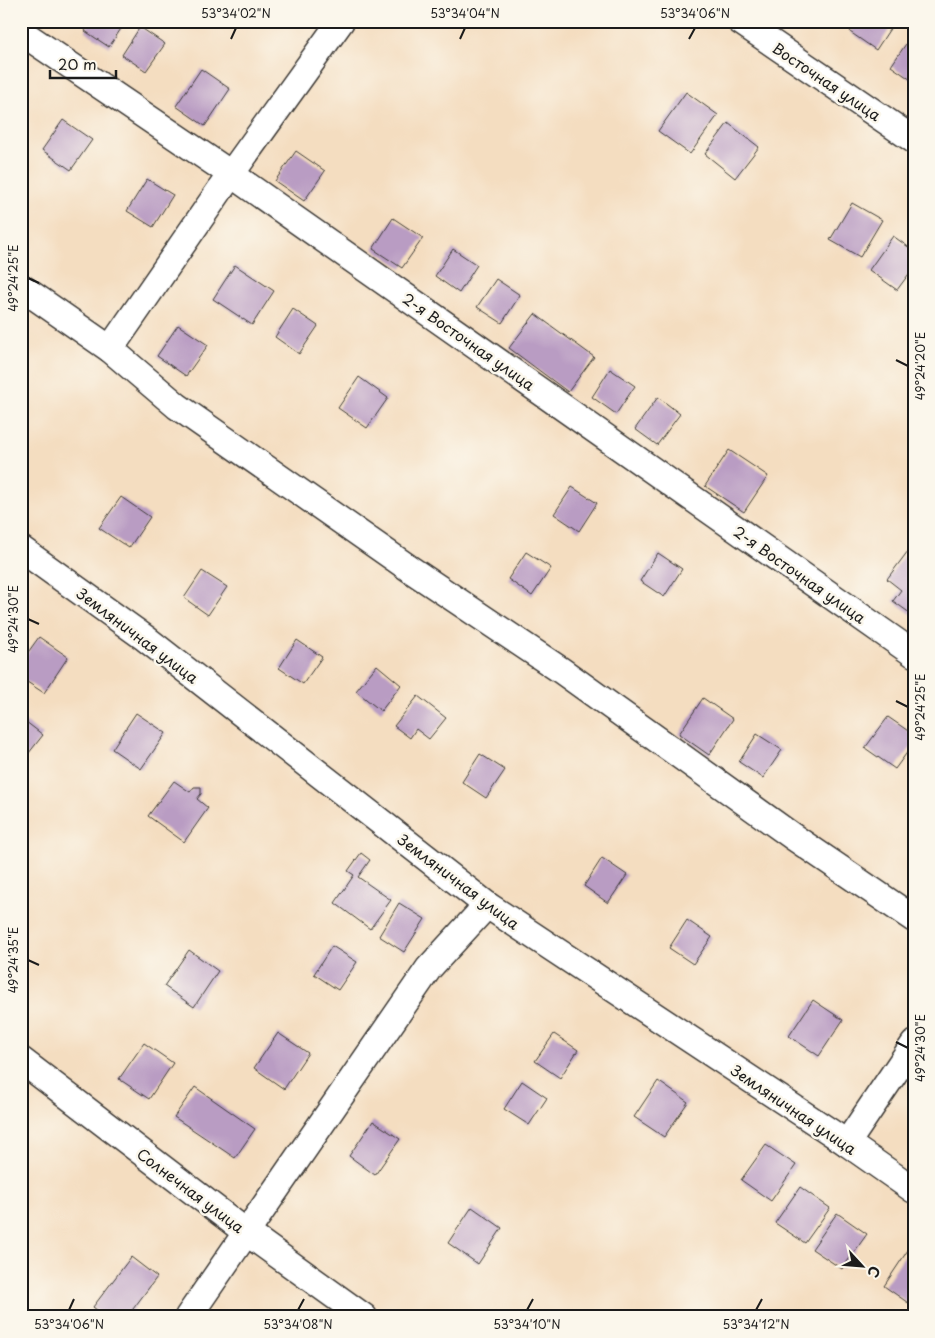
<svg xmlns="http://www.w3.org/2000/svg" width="935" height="1338" viewBox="0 0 935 1338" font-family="'Playpen Sans',sans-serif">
<rect width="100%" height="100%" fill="#fbf7ec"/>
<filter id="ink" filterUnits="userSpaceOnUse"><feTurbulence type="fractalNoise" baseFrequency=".02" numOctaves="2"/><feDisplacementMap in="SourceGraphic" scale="10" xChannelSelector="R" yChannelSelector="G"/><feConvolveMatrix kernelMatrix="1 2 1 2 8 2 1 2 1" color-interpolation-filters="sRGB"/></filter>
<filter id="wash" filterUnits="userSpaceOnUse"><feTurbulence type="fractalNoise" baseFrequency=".0096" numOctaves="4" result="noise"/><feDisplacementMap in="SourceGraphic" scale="20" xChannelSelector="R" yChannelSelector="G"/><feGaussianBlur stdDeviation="1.12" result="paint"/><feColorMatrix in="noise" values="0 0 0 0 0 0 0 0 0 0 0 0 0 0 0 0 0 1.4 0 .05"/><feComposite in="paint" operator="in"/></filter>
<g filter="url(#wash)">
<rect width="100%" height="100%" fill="#f4ddc0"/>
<g id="blocks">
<g fill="#b99cc3">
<polygon points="91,21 126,21 109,47 85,31"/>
<polygon points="858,21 895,21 876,50 850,32"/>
<polygon points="140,27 165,44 146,71 122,55"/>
<polygon points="912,35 914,36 914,82 891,66"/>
<polygon points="201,69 230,89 205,126 176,106"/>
<polygon points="686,92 718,115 690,154 658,131"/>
<polygon points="63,120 92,140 71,170 42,150"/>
<polygon points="728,123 759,147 735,178 705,154"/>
<polygon points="296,151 325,171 304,201 275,181"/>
<polygon points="147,179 173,195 153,227 127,211"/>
<polygon points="852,203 882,220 860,257 830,240"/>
<polygon points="393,218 423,238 402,268 373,249"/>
<polygon points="893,236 914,251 914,267 897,290 869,270"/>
<polygon points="453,249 477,265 459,293 435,276"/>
<polygon points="235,265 274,291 252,325 213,299"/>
<polygon points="496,279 520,295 502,323 477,307"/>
<polygon points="293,309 318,326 299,354 275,337"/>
<polygon points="535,314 594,357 568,392 509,348"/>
<polygon points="178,325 208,345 186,376 157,356"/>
<polygon points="610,369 635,386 616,414 592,397"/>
<polygon points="359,377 388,398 367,428 338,408"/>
<polygon points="658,397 680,414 657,445 635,429"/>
<polygon points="729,450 768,476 744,512 705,486"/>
<polygon points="572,487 597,503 579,531 554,514"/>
<polygon points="121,497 150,517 129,548 99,528"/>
<polygon points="914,543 914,616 893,601 901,590 887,579"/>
<polygon points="526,552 551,568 532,596 508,579"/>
<polygon points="658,553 682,569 664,597 640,581"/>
<polygon points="202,571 227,587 208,615 184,598"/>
<polygon points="39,637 68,657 44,693 21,678 21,662"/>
<polygon points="297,640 322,657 303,684 279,668"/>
<polygon points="377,665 401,685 381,711 356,691"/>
<polygon points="418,696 446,718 429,739 416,729 410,738 394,726"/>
<polygon points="703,698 733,719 709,755 679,734"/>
<polygon points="136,713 166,733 141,769 112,749"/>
<polygon points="888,717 914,735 914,743 895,769 865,748"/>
<polygon points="21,718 43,735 21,763"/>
<polygon points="757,734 782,750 763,778 739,762"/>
<polygon points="480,754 505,770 486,798 462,782"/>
<polygon points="174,781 190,792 194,787 201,787 201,794 197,799 208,808 184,842 148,816"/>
<polygon points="361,853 370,860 358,877 391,900 370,929 335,903 354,875 348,871"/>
<polygon points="602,858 627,875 608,903 584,886"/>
<polygon points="399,903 425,919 404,952 379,936"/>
<polygon points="687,920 712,937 693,964 669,948"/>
<polygon points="332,946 357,962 338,990 314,974"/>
<polygon points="189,950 218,971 194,1007 164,986"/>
<polygon points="813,1000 843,1020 819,1056 789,1036"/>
<polygon points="278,1033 308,1053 284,1089 254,1068"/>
<polygon points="554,1034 578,1050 560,1078 535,1061"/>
<polygon points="144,1043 173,1063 149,1099 119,1079"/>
<polygon points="522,1081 547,1098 529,1125 504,1109"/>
<polygon points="658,1081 688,1102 664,1137 634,1117"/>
<polygon points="195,1087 255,1129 235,1158 174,1117"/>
<polygon points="373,1121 400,1139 375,1175 349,1156"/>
<polygon points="766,1145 796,1165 771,1201 741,1180"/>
<polygon points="800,1187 830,1208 805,1243 775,1223"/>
<polygon points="472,1207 502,1228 478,1264 448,1243"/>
<polygon points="837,1213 867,1234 842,1269 812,1249"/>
<polygon points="908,1250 914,1254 914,1307 884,1286"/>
<polygon points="131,1257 157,1277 127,1317 106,1317 93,1307"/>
</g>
</g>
</g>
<g filter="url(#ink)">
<use href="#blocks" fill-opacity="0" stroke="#3c3935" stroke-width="1"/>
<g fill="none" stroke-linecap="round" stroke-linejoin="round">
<g stroke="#3c3935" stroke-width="29">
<g id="minor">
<polyline points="740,21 914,140"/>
<polyline points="21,32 231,174 914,654"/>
<polyline points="21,287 110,349 177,406 410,569 562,671 792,836 914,919"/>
<polyline points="110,349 231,174 341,21"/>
<polyline points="21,549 145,638 487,905 847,1143 914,1190"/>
<polyline points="21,1060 246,1232 364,1317"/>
<polyline points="847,1143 914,1044"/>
<polyline points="188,1317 429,968 487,905"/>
</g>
</g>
<use href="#minor" stroke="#fff" stroke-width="26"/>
</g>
</g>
<path fill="none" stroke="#1c1c1c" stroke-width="2" d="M231 39 236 28M460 39 465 28M689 39 695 28M28 278 39 283M896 360 908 366M28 619 39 624M896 701 908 707M28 960 39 965M896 1042 908 1048M69 1310 74 1299M298 1310 304 1299M527 1310 533 1299M756 1310 762 1299"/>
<g text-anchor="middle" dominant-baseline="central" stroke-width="5" stroke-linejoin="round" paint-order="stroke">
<g font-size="15" fill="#1c1c1c" stroke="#fbf7ec">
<text transform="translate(827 81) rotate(34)">Восточная улица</text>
<text transform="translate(469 341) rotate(35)">2-я Восточная улица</text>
<text transform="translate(800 574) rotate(35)">2-я Восточная улица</text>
<text transform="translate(138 635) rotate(37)">Земляничная улица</text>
<text transform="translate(459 881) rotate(37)">Земляничная улица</text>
<text transform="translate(794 1109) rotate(34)">Земляничная улица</text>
<text transform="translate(191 1190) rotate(37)">Солнечная улица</text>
</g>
</g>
<rect width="935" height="1338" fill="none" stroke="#fbf7ec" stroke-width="55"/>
<g transform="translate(862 1266) rotate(116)" stroke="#fbf7ec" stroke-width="4" paint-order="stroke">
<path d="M0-4L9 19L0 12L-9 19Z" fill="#1c1c1c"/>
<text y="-8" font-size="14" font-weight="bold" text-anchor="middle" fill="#1c1c1c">С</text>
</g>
<path d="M50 70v8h66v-8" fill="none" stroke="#1c1c1c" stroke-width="2.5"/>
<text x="58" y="70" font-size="15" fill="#1c1c1c" stroke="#fbf7ec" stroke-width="4" paint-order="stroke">20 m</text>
<rect x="28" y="28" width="880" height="1282" fill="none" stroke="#1c1c1c" stroke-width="2"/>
<g font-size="12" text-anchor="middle" fill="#1c1c1c">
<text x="236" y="18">53°34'02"N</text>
<text x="465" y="18">53°34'04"N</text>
<text x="695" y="18">53°34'06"N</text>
<text transform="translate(14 278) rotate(-90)" y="4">49°24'25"E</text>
<text transform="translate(921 366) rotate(-90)" y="4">49°24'20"E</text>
<text transform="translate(14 619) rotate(-90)" y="4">49°24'30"E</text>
<text transform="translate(921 707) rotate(-90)" y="4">49°24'25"E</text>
<text transform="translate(14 960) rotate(-90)" y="4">49°24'35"E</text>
<text transform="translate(921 1048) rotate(-90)" y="4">49°24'30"E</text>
<text x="69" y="1329">53°34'06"N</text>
<text x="298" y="1329">53°34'08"N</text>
<text x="527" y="1329">53°34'10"N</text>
<text x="756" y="1329">53°34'12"N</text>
</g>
</svg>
